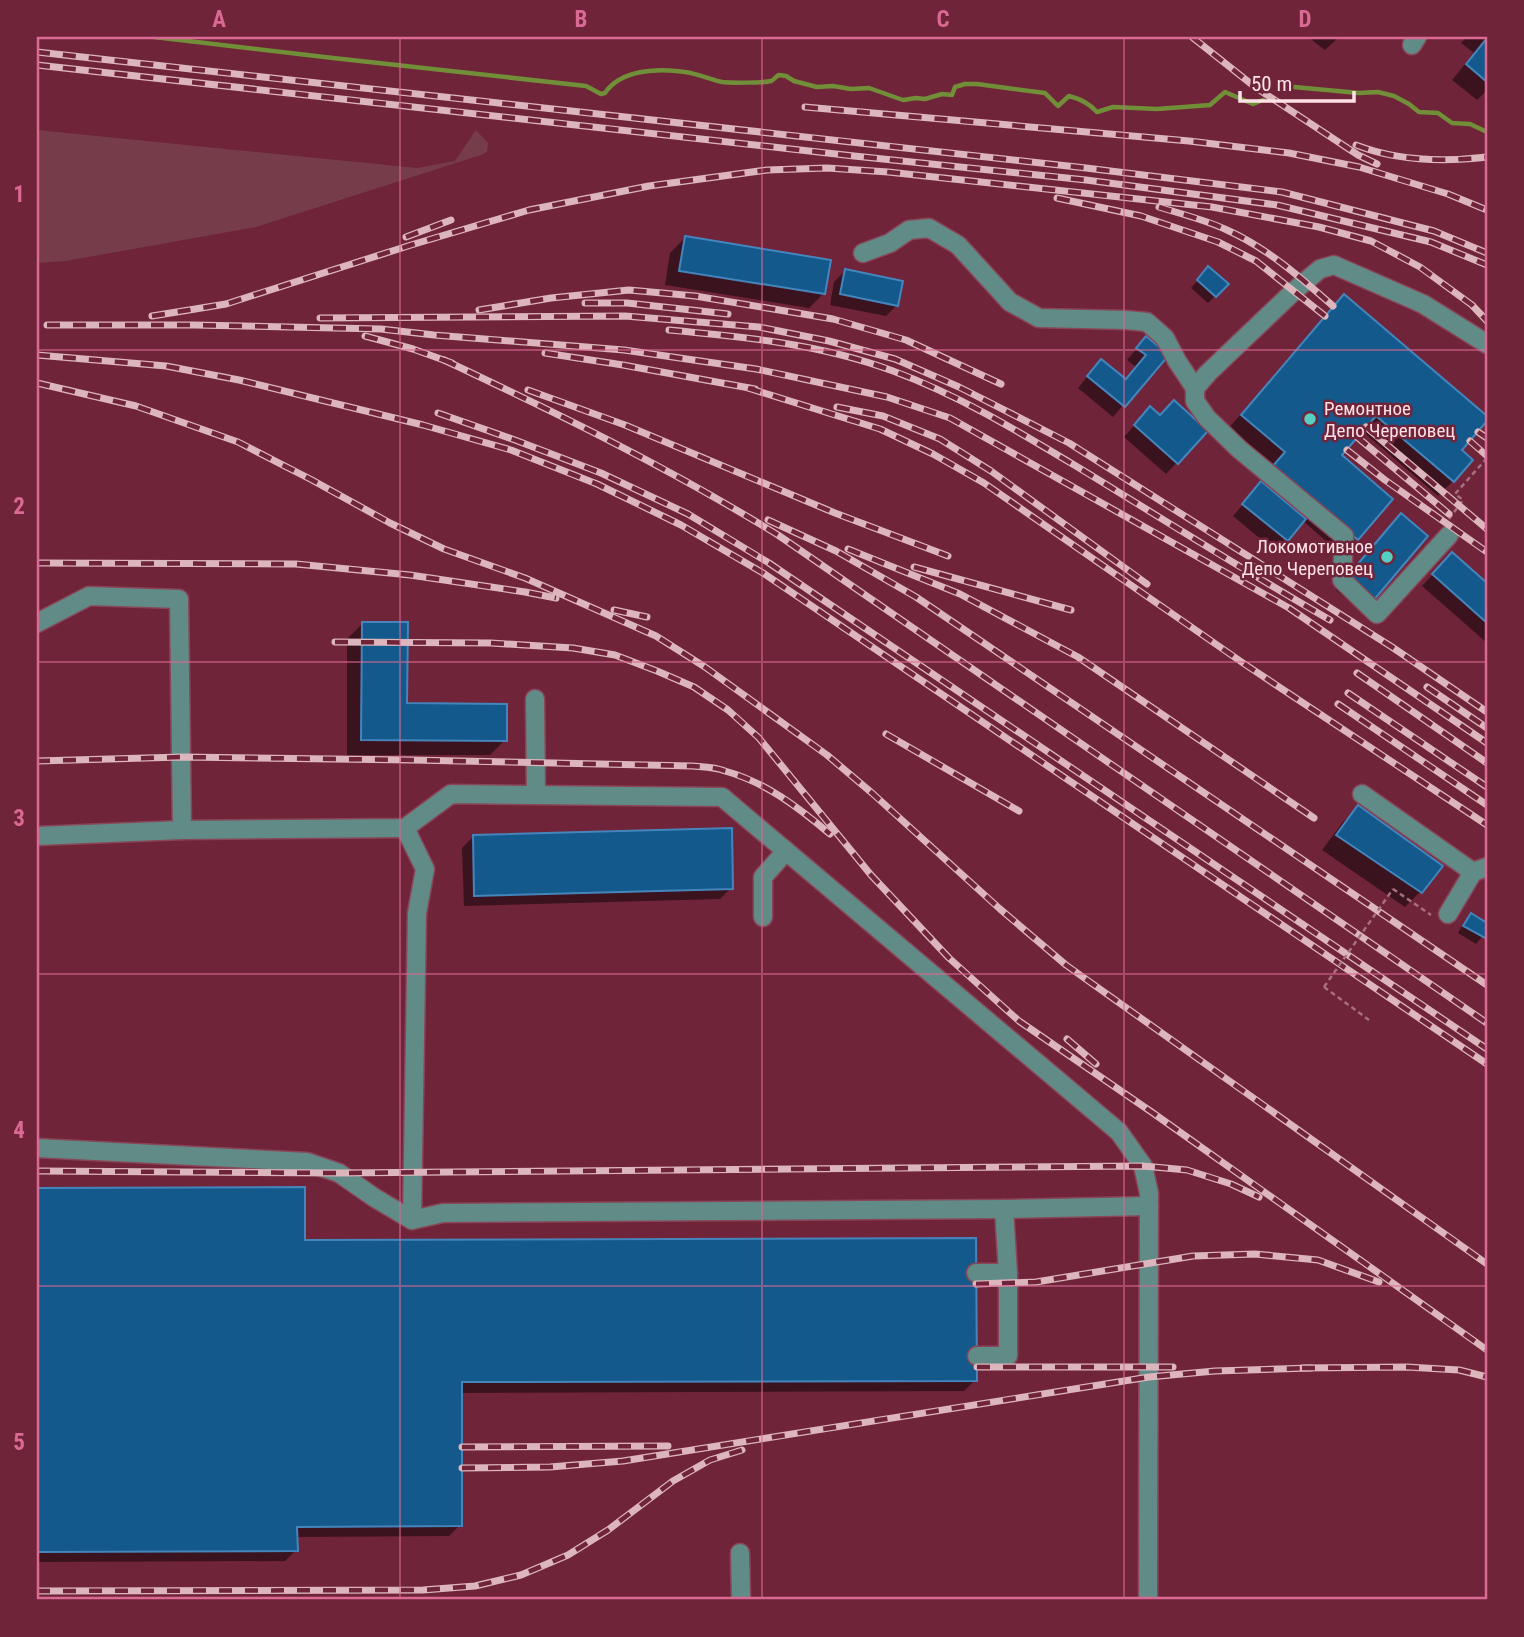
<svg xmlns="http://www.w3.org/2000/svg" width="1524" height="1637" viewBox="0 0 1524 1637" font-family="'Roboto Condensed',sans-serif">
<rect width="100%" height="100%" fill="#6f2439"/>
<polygon fill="#763c4a" points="37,130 417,168 455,161 476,130 488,143 487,152 481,155 256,227 66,261 37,263"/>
<g fill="#0007">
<polygon points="1308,37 1339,37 1325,50"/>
<polygon points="1467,37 1487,37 1487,90 1477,100 1452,80 1474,53 1461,43"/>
<polygon points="685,238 824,293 809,308 665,285 670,253"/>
<polygon points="1208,269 1227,284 1208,303 1191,288"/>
<polygon points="845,271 897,305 886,316 830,305 834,282"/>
<polygon points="1344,297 1487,419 1460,451 1453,481 1438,496 1361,430 1340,455 1390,499 1341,554 1303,521 1275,551 1233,516 1260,485 1259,483 1272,468 1227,430 1329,312"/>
<polygon points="1146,338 1166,355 1113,417 1078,388 1091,372 1125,381 1136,367 1127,360"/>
<polygon points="1160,417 1206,431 1166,474 1124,437 1139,420"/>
<polygon points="1390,526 1372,600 1361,611 1336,590"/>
<polygon points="1452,554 1487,585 1487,643 1422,586"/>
<polygon points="362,624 406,705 505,740 490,755 347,755 347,639"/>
<polygon points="1358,807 1441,866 1420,892 1405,907 1322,850 1343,822"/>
<polygon points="473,837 731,888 720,899 464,906 462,848"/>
<polygon points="1471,915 1487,925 1487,931 1476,944 1458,933 1464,922"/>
<polygon points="37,1189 303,1189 303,1242 975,1380 964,1391 460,1393 460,1525 449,1536 296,1537 296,1550 285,1561 37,1562"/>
</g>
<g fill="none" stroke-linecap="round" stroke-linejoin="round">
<g stroke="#708f38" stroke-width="4.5">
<path d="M154 37 333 58 586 86 601 94 605 93C621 69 659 68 685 72 698 74 710 79 722 82 729 83 764 83 771 81 774 80 776 76 779 75L786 76 794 81 817 87 833 86 851 89 869 88 903 100 916 98 925 99 942 94 952 95 955 87 965 84H977L1045 93 1058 106 1069 96C1081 99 1089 103 1097 112L1113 107 1157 109 1210 105 1225 92 1253 104 1263 100"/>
<polyline points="1294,87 1359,93 1378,92 1394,96 1409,104 1419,112 1438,113 1452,123 1470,124 1487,132"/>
</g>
</g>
<g fill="#13598c" stroke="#4585bc" stroke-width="2">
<polygon points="1487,38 1487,82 1466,64"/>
<polygon points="685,236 831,260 825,294 679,271"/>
<polygon points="1208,266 1229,284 1216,297 1197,280"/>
<polygon points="845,269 903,281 898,306 840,294"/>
<polygon points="1344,294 1487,416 1487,421 1462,450 1473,460 1454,482 1376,416 1342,455 1393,499 1358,540 1272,467 1285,452 1241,415"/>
<polygon points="1146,336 1169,355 1125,407 1087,376 1101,359 1126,379 1146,355 1136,348"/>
<polygon points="1174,400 1208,431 1178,464 1134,425 1150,406 1160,415"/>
<polygon points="1261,481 1306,519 1288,541 1242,504"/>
<polygon points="1401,513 1428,536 1373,601 1346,578"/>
<polygon points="1452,552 1487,583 1487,623 1432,574"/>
<polygon points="362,622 408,622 407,703 507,704 507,741 361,740"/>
<polygon points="1358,805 1443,866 1422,893 1336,835"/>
<polygon points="732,828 733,889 474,896 473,835"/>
<polygon points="1471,913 1487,923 1487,934 1485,938 1463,926"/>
<polygon points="305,1187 305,1240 976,1238 977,1381 462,1382 462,1526 297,1527 298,1551 37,1552 37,1188"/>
</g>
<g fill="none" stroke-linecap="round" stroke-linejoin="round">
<g stroke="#894658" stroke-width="21">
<g id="minor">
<polyline points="1412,45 1417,37"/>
<polyline points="863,253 890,243 909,230 929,228 958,245 1010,302 1039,318 1126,320 1147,322 1165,338 1177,361 1195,388"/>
<polyline points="1449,535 1377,614 1342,580 1344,536 1239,449 1207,418 1195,401 1195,388 1208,373 1294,291 1320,269 1334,265 1423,304 1487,344"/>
<polyline points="37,623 89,596 179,599 182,830"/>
<polyline points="535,699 536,795"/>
<polyline points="1362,794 1473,872 1487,867"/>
<polyline points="405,828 425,869 417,913 412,1220"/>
<polyline points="37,836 182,830 405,828 451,794 722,797 1119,1132 1143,1166 1149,1193 1148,1600"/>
<polyline points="1448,914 1473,872"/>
<polyline points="763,917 763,877 786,851"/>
<polyline points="37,1148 307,1162 339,1173 375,1198 412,1220 443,1213 1004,1209 1149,1206"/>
<polyline points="976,1273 1008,1273 1004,1209"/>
<polyline points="977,1356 1008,1356 1008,1273"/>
<polyline points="740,1553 741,1600"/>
</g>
</g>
<g stroke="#a86f7e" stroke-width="2.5" stroke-dasharray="5 3.5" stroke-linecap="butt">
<polyline points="1449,519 1463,500 1455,494 1487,458"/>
<polyline points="1393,889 1431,915"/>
<polyline points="1324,987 1369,1020"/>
</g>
<use href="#minor" stroke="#608b86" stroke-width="18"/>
<g stroke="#ddb5bd" stroke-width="7">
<g id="rail">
<polyline points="1192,37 1255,87 1358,155 1377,164"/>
<polyline points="37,52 1086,168 1282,192 1434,231 1487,253"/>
<polyline points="37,65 854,156 1086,180 1277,205 1431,242 1487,265"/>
<polyline points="805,107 1189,141 1289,153 1359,167 1448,194 1487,210"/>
<path d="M1356 145C1397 161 1444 162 1487 157"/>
<polyline points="1057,198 1141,216 1218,242 1256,261 1325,316"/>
<path d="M1159 207C1181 214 1206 220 1227 230 1267 248 1300 277 1333 306"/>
<polyline points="406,237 451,220"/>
<polyline points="585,303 627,303 728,314"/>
<polyline points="479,310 551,298 629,290 695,296 833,319 906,340 1001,384"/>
<polyline points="152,316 226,304 411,245 529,210 649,186 767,170 827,168 888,172 1212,207 1319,227 1371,241 1420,267 1472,305 1487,321"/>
<polyline points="320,318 625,316 759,327 829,341 895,359 959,387 1069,443 1392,647 1487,712"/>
<polyline points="47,325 194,325 381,329 434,335 624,350 756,369 887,397 950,418 1289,608 1487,743"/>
<path d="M669 330C745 337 821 344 893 371 964 397 1029 438 1094 477 1172 525 1250 574 1330 620"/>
<polyline points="365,336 413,349 452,363"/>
<polyline points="545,353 623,365 755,389"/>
<polyline points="37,355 166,366 239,380 423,425 511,450 597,484 681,525 763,573 1487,1064"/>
<path d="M444 360C557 413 671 469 778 535L1487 1023"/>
<polyline points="37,383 136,406 238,442 312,480 390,523 444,549 525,578 656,636 705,667 827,755 872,793 1000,909 1066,965 1487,1264"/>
<polyline points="748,388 880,429 933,454 984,483 1243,663 1487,825"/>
<polyline points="528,390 625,425 835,513 948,556"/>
<polyline points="837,407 883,416 940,439 991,471 1147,584"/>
<polyline points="438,413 515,440 601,473 688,514 769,563 813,593 1487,1049"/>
<polyline points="1366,427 1487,529"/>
<polyline points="1478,432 1487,438"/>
<polyline points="1357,437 1449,514"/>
<polyline points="1470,441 1487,456"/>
<polyline points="1347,450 1385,480 1487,552"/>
<polyline points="768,520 836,551 916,597 1487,985"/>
<polyline points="848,549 960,594 1078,657 1314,818"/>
<polyline points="37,563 296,564 410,575 525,592 556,598"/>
<polyline points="914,567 1071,610"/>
<polyline points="614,610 647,617"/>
<polyline points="335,642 491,643 573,648 615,655 657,671 694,687 728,710 759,738 871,875 949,958 1019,1021 1153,1113 1487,1350"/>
<polyline points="1357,673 1487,763"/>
<polyline points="1427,687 1487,728"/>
<polyline points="1348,693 1487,787"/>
<polyline points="1338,704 1487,805"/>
<polyline points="886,734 1019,811"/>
<path d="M37 761 182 757 411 760 692 766C703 767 715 767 725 771 765 782 798 807 830 834"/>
<polyline points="1067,1039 1096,1064"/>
<polyline points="37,1171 339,1173 1143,1166 1187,1170 1231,1184 1259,1197"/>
<polyline points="976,1284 1036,1282 1193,1256 1255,1254 1318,1260 1379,1282"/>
<polyline points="977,1367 1173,1367"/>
<polyline points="1302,1368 1407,1367 1459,1370 1487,1377"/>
<polyline points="462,1447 668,1446"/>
<polyline points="462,1468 550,1467 623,1461 1149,1377 1215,1371 1311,1368"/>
<polyline points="37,1591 423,1590 475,1586 521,1575 568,1555 608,1530 673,1481 710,1460 742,1450"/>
</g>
</g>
<use href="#rail" stroke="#6f2439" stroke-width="4.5" stroke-dasharray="13" stroke-linecap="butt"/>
<polyline stroke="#a86f7e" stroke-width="2.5" stroke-dasharray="5 3.5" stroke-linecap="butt" points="1324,987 1393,889"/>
</g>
<path fill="none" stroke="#da6993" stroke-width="2" stroke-opacity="0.55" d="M400 37V1600M762 37V1600M1124 37V1600M37 350H1487M37 662H1487M37 974H1487M37 1286H1487"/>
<g fill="#57cec2" stroke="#6f2439" stroke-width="2.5">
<circle cx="1310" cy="419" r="7"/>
<circle cx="1387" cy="557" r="7"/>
</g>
<g text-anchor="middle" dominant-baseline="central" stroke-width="5" stroke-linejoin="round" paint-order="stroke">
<g font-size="19" fill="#ffe2e7" stroke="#6f2439" text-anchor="start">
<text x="1324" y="408">Ремонтное<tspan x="1324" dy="22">Депо Череповец</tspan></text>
<text x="1373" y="546" text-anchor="end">Локомотивное<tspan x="1373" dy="22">Депо Череповец</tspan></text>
</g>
</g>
<rect width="1524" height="1637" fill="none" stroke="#6f2439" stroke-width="77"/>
<path d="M1240 91v10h114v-10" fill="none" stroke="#ffe2e7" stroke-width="3.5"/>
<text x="1251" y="91" font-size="21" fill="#ffe2e7" stroke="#6f2439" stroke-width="5" paint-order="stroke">50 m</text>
<rect x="38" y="38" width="1448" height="1560" fill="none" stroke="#da6993" stroke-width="2.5"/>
<g font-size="23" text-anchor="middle" font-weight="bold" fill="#da6993">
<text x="219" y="27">A</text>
<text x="581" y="27">B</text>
<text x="943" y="27">C</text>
<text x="1305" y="27">D</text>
<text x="19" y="202">1</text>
<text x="19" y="514">2</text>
<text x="19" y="826">3</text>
<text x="19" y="1138">4</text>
<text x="19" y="1450">5</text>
</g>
</svg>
